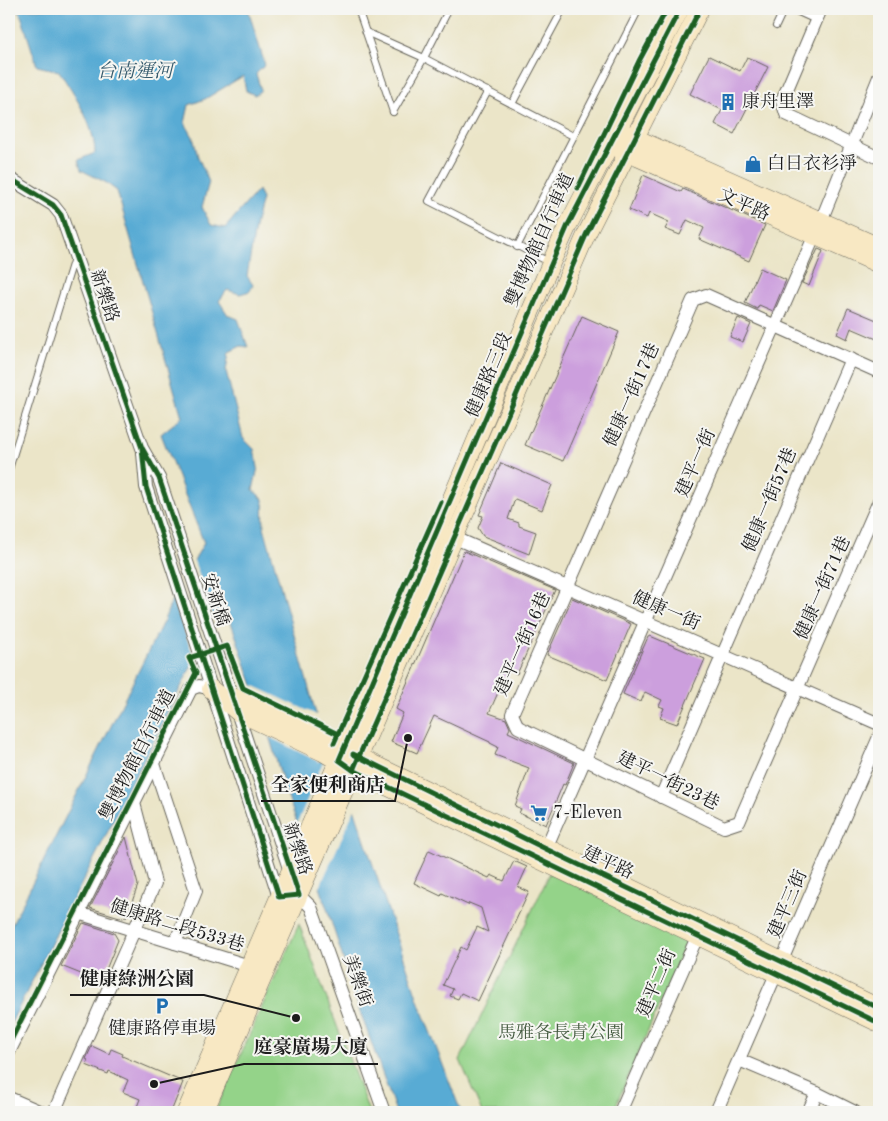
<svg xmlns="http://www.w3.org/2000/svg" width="888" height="1121" viewBox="0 0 888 1121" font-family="'Old Standard TT','Noto Serif TC',serif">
<rect width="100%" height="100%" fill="#f6f6f2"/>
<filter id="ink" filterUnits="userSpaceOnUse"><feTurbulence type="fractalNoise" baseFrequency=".02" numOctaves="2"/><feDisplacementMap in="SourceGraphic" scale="10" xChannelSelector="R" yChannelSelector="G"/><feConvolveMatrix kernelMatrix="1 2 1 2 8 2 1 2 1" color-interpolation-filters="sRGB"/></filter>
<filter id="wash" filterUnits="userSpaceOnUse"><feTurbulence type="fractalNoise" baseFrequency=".0096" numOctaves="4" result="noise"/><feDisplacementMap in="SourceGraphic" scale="20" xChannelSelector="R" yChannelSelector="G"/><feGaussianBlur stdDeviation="1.12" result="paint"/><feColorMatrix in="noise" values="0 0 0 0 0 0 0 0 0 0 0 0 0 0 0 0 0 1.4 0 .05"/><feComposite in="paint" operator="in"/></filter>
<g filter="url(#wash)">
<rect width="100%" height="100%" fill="#ebe5c8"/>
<g fill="#94d389" stroke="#587852">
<polygon points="550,873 683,936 686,943 613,1112 482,1112 460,1060"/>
<polygon points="299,924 369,1112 215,1112"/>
</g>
<path fill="#59abd4" stroke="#3a6478" d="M19 9H248L265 65 256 74 261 90 255 95 246 91 243 76 205 99 189 105 185 123 193 137 198 157 209 182 202 207 211 225 225 228 258 190 262 199 256 222 247 276 253 285 250 291 240 294 227 290 219 301 228 315 238 319 248 347 241 346 229 352 226 371 243 438 254 449 258 467 253 490 263 499 264 527 328 757 352 802 419 1003 461 1112H396L360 1011 320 887 286 792 260 706 224 602 9 1027V930L164 620 174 595 204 543 161 434 182 417 117 191 105 182 81 170 78 160 95 153C94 123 75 96 59 71L37 66Z"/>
<g fill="#ebe5c8">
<polygon points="193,558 216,623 196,663 171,594"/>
<polygon points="250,684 319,716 327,745 319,762 267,736"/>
<polygon points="328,750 356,806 318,891 296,826"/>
</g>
<g id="blocks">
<g fill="#cc9fdd">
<polygon points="709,56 740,71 747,57 768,67 734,134 715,124 722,110 690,94"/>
<polygon points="643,175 681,192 683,189 765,225 749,261 699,239 704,228 687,220 680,235 665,229 669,222 649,213 647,218 629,210"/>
<polygon points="818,249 823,251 809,286 802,283"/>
<polygon points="760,268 786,280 773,311 759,305 757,309 745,303"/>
<polygon points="848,308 879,321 879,340 851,328 847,339 837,334"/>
<polygon points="582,316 619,332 563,461 525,445"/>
<polygon points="738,318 751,324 743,342 730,337"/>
<polygon points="501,463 552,485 542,510 515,499 508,519 519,523 519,526 536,532 529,554 483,536 478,528 483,516 479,515"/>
<polygon points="464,551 555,590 517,674 508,670 489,713 506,719 510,728 508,732 574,763 565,785 563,784 546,825 519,813 521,809 515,806 529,768 495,755 498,747 490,743 490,742 434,716 417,753 391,742 403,713 396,709"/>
<polygon points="572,598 631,624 607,680 547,655"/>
<polygon points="650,636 705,659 677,724 660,718 664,708 659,706 662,700 645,692 641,702 623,694 648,637"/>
<polygon points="126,837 138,885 127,916 123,918 90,908"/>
<polygon points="429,850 489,878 491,875 504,881 514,861 527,867 518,887 529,892 478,1001 461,993 458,999 450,996 453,989 443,985 461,947 466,950 477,927 488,932 481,908 469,903 468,905 442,893 441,896 414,883"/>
<polygon points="83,923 114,933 118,940 101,982 61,966"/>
<polygon points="92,1046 109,1054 111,1049 123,1054 122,1056 183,1082 171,1112 135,1112 140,1099 123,1092 128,1080 109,1071 108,1074 86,1065 88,1060 86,1059"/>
</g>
</g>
</g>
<g filter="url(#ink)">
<use href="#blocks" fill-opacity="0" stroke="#646258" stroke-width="1"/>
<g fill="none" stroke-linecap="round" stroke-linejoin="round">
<g stroke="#646258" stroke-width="8">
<g id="lane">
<polyline points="358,9 393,112"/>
<polyline points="792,9 816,20"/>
<polyline points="776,26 784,9"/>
<polyline points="366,32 424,58 573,136"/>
<polyline points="488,91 429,201 549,262"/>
<polyline points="512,104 563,9"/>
<polyline points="393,112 424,58 449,9"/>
<polyline points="517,247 639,9"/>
<polyline points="9,469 74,258"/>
</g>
</g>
<g stroke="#646258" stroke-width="14">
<g id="street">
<polyline points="821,9 782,101 786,114 879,158"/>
<polyline points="9,178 53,205 61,215 142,448 159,478 290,871 299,895 311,907 384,1112"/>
<polyline points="879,372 706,295 693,300 512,714 518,727 724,827 739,822 879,501"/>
<polyline points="143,453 146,487 279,897 282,897"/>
<polyline points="446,534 879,724"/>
<polyline points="154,764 196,891 175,943"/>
<polyline points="661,797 851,359"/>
<polyline points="543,855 821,221 879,77"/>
<polyline points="78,913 256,968"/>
<polyline points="9,1052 191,689 199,686 211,689"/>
<polyline points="739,1060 817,1093 855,1112"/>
<polyline points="9,1098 41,1112"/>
<polyline points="54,1112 155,883 134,803"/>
<polyline points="620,1112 701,928"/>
<polyline points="716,1112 879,737"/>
<polyline points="808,1112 817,1093"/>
</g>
</g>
<g stroke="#646258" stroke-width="19">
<g id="secondary">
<polyline points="626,134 879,247"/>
<polyline points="617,148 879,264"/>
<polyline points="211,689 238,712 323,752 353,770 879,1023"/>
<polyline points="233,697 334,743 373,764 879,1008"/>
<polyline points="186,1112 438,531 551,263 568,225 680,9"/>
<polyline points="204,1112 586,235 700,9"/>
</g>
</g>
<use href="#lane" stroke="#fff" stroke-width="6"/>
<use href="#street" stroke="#fff" stroke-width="12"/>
<use href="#secondary" stroke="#f8e8c3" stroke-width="18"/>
<g stroke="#f6f6f2" stroke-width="8">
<g id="cycleway">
<polyline points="680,9 568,225 339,760 353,770 879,1023"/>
<polyline points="9,178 53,205 61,215 142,448 159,478 299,895 279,897 146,487 142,448"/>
<polyline points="578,188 639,61 667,9"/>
<polyline points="334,743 441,502"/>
<polyline points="353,754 546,849 879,1008"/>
<polyline points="353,770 586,235 700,9"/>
<polyline points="9,1044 196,673 189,658 227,646 243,688 338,734"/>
</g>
</g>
<use href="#cycleway" stroke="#1b5e20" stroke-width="5"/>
</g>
</g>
<defs>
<g id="building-bare" transform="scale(1.35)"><path d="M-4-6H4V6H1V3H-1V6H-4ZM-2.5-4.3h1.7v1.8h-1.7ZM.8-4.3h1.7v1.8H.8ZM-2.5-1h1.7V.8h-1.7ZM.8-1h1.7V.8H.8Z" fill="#1f6fb2" stroke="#f6f6f2" stroke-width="2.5" paint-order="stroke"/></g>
<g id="shop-bare" transform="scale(1.35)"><path d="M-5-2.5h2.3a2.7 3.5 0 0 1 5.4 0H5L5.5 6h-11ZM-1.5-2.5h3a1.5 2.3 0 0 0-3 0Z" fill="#1f6fb2" stroke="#f6f6f2" stroke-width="2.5" paint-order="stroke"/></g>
<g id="supermarket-bare" transform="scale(1.35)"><path d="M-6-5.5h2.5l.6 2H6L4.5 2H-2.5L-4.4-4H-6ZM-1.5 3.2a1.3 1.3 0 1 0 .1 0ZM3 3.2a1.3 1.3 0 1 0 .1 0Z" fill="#1f6fb2" stroke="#f6f6f2" stroke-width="2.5" paint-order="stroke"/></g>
<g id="parking-bare" transform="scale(1.35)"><path d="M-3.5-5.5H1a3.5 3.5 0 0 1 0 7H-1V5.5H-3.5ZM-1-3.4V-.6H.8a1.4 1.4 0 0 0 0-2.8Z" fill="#1f6fb2" stroke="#f6f6f2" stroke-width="2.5" paint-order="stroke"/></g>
</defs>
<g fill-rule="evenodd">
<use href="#building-bare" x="728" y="102"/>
<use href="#shop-bare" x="753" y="164"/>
<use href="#supermarket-bare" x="539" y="813"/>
<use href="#parking-bare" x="162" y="1006"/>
</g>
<g text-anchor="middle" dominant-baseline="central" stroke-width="4" stroke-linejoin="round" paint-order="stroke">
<g font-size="18" fill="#1c1c1c" stroke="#f6f6f2" text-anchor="start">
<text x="742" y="102">康舟里澤</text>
<text x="767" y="164">白日衣衫淨</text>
<text x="553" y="813">7-Eleven</text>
<text x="162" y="1029" text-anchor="middle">健康路停車場</text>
</g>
<g font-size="18" fill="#1c1c1c" stroke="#f6f6f2">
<text transform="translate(744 205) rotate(24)">文平路</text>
<text transform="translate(540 240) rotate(-66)">雙博物館自行車道</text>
<text transform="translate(104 296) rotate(71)">新樂路</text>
<text transform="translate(489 375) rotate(-67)">健康路三段</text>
<text transform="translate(632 395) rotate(-66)">健康一街17巷</text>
<text transform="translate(696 463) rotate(-66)">建平一街</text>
<text transform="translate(770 500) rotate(-67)">健康一街57巷</text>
<text transform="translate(823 588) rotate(-66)">健康一街71巷</text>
<text transform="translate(215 600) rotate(72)">安新橋</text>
<text transform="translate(666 611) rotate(23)">健康一街</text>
<text transform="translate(523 644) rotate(-66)">建平一街16巷</text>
<text transform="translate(138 755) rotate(-63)">雙博物館自行車道</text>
<text transform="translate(668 781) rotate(26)">建平一街23巷</text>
<text transform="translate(297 849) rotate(71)">新樂路</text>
<text transform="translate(608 863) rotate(25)">建平路</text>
<text transform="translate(788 904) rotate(-67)">建平三街</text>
<text transform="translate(177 926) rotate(17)">健康路二段533巷</text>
<text transform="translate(357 981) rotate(70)">美樂街</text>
<text transform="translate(657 983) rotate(-67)">建平二街</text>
</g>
<g font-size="18" fill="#465c42" stroke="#f6f6f2">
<text x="561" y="1033">馬雅各長青公園</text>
</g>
<g font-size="19" font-style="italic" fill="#375c6f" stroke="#f6f6f2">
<text x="135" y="72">台南運河</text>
</g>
</g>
<path fill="none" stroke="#1c1c1c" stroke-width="2" d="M408 738L395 801H261M296 1018L204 995H70M154 1084L244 1064H378"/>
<g fill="#1c1c1c" stroke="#f6f6f2" stroke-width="2">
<circle cx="408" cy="738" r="5"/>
<circle cx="296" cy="1018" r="5"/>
<circle cx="154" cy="1084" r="5"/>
</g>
<g font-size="19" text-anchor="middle" font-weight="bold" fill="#1c1c1c" stroke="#f6f6f2" stroke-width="4" stroke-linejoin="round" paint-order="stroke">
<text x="328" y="791">全家便利商店</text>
<text x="137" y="985">健康綠洲公園</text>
<text x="311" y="1053">庭豪廣場大廈</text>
</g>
<rect width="888" height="1121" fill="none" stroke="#f6f6f2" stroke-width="30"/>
</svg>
